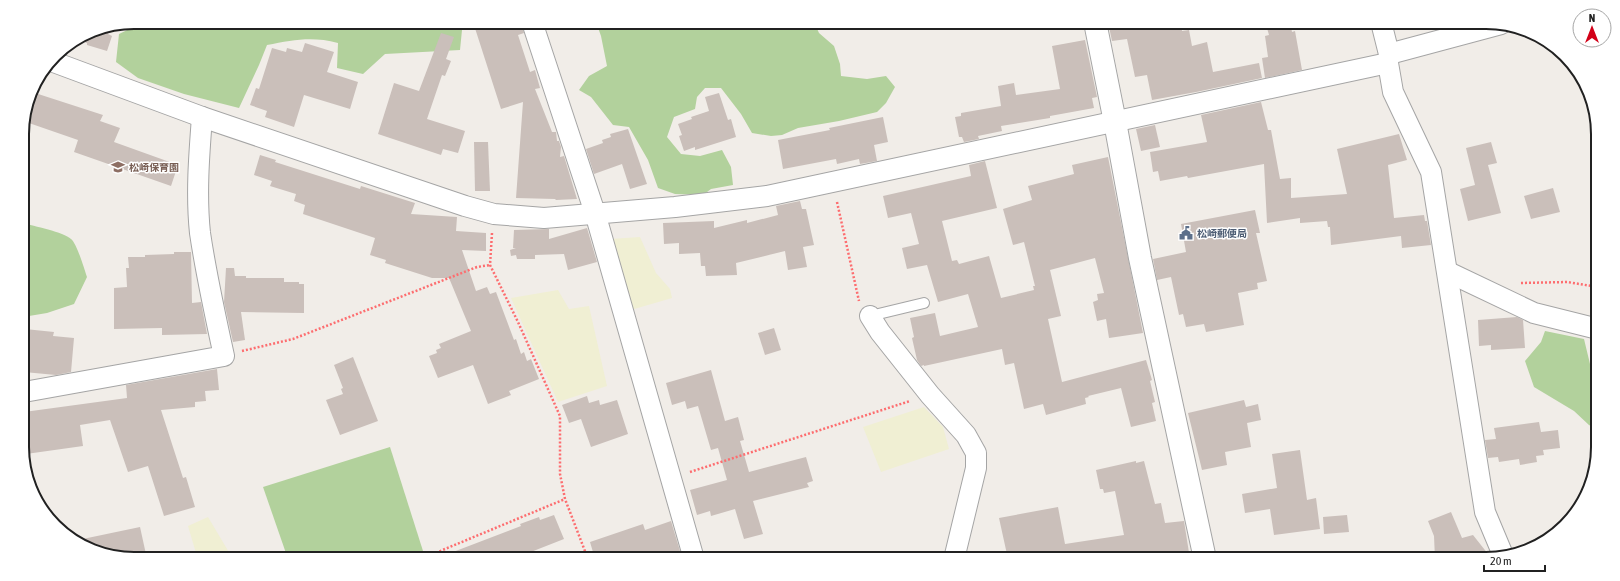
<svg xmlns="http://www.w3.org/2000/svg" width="1620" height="581" viewBox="0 0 1620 581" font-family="'Asap Condensed','Noto Sans JP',sans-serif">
<rect width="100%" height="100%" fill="#f1ede8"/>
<g fill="#f0efd3">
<polygon points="640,237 656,273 670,289 672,298 631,310 610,239"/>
<polygon points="558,290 569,309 589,306 607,386 558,402 511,298"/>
<polygon points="924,407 943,427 949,449 881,472 863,427"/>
<polygon points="208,517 233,559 184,559 196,553 188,526"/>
</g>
<g fill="#b2d19c">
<path d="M144 22H466L462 30 460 50 385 54 363 74 337 68 338 43C312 36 293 40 267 45L259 65 239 108 184 94 138 78 116 62 119 34Z"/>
<polygon points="596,22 814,22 819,33 834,46 840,64 841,76 867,79 886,76 895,87 886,103 877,112 839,121 798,128 782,135 771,136 752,133 741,114 721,88 705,88 697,97 695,109 674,117 667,137 681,154 700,156 722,150 731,167 733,185 711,189 703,195 675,194 658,188 648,160 629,127 613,125 591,97 579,90 589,76 607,66 601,36"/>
<polygon points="857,22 891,22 882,27 862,30"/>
<path d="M23 223C33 226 64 232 71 239 77 244 84 268 87 277L74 304 47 313 23 317Z"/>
<polygon points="1545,331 1584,339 1590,364 1598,368 1598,430 1589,425 1574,411 1534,387 1525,361 1541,342"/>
<polygon points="390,447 423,551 401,559 288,559 263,487"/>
</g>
<path fill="#a7d9e0" d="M140 22H216C193 32 164 30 140 22Z"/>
<g fill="#cabfba">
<polygon points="473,22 521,22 524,33 518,35 530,72 535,70 540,88 535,89 552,132 556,132 557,141 559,141 561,147 560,157 564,156 577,199 556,200 555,199 516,198 523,102 501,109"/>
<polygon points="1108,22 1181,22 1182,31 1189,30 1192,46 1207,42 1213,72 1259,63 1262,78 1196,92 1152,100 1147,75 1135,77 1127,39 1112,41"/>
<polygon points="1288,24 1289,28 1291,27 1292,32 1295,31 1302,70 1265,78 1262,58 1268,57 1265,36 1269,35 1267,28"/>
<polygon points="111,27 108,34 112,36 107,51 87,45 87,43 77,39 91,30"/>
<polygon points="441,33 454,37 446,59 451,61 445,76 442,75 427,119 465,131 458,153 443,149 441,155 378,134 394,83 419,91"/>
<polygon points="1085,40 1097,97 1092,98 1094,108 1050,116 1050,118 1001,126 1002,131 978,136 979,139 964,142 962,137 959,137 955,117 961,116 961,113 1001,106 998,86 1014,83 1016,95 1060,89 1052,46"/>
<polygon points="305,43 334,52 327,72 358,82 350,109 304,95 294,127 265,117 267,111 250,105 256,88 259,89 272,48 286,52 287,48 302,52"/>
<polygon points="32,92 103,115 100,121 120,128 114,142 178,165 171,186 74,152 78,140 26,122 28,115 25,115"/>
<polygon points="719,93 728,120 731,119 736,137 695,150 695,147 684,151 679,136 682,135 678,124 692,119 691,117 709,111 705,97"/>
<polygon points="1261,102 1268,130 1271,130 1280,179 1291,178 1291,198 1347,194 1337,149 1399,134 1407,160 1388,165 1394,218 1424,215 1425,221 1427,221 1431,245 1402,248 1401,236 1331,245 1330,227 1328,227 1327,221 1300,223 1300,218 1267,223 1264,164 1188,178 1187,176 1160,181 1158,171 1153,172 1150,152 1207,142 1201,115"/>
<polygon points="883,117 888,142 874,145 877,161 860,164 859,159 837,164 836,159 783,169 778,140 830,130 829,128"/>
<polygon points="1155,125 1160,147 1141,151 1136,129"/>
<polygon points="628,129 647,184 630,189 622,164 594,174 586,149 603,143 602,140 611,137 610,134"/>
<polygon points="474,142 488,142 490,191 475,191"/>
<polygon points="1491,142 1497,163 1488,165 1501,213 1468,221 1460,189 1475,185 1466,148"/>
<polygon points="260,155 276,160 275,162 360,189 361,186 415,203 411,214 457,217 456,231 486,233 486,251 462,250 476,291 487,287 490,294 496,292 514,340 516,339 521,354 524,352 527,361 531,359 539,379 509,391 511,395 488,404 473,365 438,378 429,356 437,353 436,350 441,348 439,344 471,331 449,278 432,278 385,263 386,260 370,255 375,238 303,214 305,205 294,201 296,194 270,186 272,181 254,175"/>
<polygon points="1108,157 1143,333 1109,338 1106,319 1097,321 1093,302 1098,300 1097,294 1104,293 1095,258 1050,270 1061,316 1048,319 1062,382 1146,360 1152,380 1150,381 1155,402 1152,403 1156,421 1131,427 1121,388 1088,396 1089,397 1085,398 1086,404 1046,415 1043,404 1024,409 1014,363 1005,365 1002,349 924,366 924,365 921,366 917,360 912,338 914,337 910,318 935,313 940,336 978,327 968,294 938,302 927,265 907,269 902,248 919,244 911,213 888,218 883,196 971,176 969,165 985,161 997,208 942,221 952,261 957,260 959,264 989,256 1001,298 1034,290 1033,286 1035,286 1024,242 1013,245 1003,209 1032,200 1028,186 1074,174 1072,165"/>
<polygon points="1553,188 1560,212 1531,219 1524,196"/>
<polygon points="800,201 802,209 806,209 814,245 803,247 807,267 788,270 785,251 736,263 737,275 706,276 705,266 701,266 700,253 679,254 679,243 664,244 663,223 714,221 714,228 747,220 747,223 778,215 776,206"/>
<polygon points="1255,210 1260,233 1256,233 1267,281 1257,283 1258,289 1238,293 1244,325 1206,332 1204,324 1186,327 1183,314 1179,315 1171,277 1157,280 1153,259 1186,252 1181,224"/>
<polygon points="587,228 597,262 568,270 564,254 535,255 535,259 517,259 516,255 511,256 510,250 516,248 513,248 514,230 549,229 549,239"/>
<polygon points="174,252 191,252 192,303 201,302 207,334 162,335 162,328 114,329 114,288 127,287 126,268 129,268 128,257 145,257 145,255 174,254"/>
<polygon points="226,268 234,268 235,276 246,276 246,278 284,278 284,282 299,282 299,284 304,284 304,313 241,312 245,340 233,342 224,302"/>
<polygon points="1517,317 1523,320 1525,348 1491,350 1491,345 1479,346 1478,320"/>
<polygon points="774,328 781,350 765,355 758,333"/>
<polygon points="25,329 54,332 53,336 74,338 71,372 56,375 24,372"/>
<polygon points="353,357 378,421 340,435 326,400 343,394 341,389 343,388 334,365"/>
<polygon points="217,369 219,390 205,391 206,401 195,402 195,407 161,410 183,478 186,477 195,507 164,516 148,466 128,472 110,420 80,425 83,446 26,454 24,437 24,412 127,398 126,385"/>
<polygon points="711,370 725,421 738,417 744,440 740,441 749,472 806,457 813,481 807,483 809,487 753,501 763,534 744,539 735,509 711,516 710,511 697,515 690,490 727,480 718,448 711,450 698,406 687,409 685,401 672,405 666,383"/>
<polygon points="587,396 589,403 599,400 600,405 617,400 628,434 591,447 581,419 569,423 562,405"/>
<polygon points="1244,400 1246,407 1258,404 1261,420 1247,423 1251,447 1225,452 1227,465 1202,470 1188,413"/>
<polygon points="1539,422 1541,432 1558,430 1560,448 1543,450 1544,455 1536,456 1537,462 1520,465 1519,459 1499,462 1498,457 1488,458 1485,440 1496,439 1494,428"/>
<polygon points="1300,450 1307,500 1316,498 1320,529 1274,535 1270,509 1245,513 1242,494 1277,488 1272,454"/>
<polygon points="1136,461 1136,463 1144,461 1155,504 1161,503 1165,523 1184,521 1190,559 1008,559 999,518 1058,507 1065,544 1124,535 1115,491 1104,493 1103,489 1100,489 1096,470"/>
<polygon points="1451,512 1462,538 1473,535 1492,559 1435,559 1434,536 1428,521"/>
<polygon points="554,515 564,539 513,559 441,559 440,557 521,526 520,524 539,517 540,520"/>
<polygon points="1347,515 1349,532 1324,534 1323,517"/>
<polygon points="671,521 680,551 658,559 595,559 590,542 643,524 645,530"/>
<polygon points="140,527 147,559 134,559 98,553 78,540"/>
</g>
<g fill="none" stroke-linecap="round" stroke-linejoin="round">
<g stroke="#a5a5a5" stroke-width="12">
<polyline id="service" points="870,316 924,303"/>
</g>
<g stroke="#a5a5a5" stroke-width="22">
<g id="minor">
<polyline points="532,22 595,213 694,559"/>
<polyline points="1381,22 1389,54 1388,63 1393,92 1431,172 1485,512 1503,555"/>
<polyline points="1389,54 1501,24"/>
<polyline points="51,61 202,117 465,206 494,214 544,218 675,207 767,196 1388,63"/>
<polyline points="1448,272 1534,313 1598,329"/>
<polyline points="870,316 880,332 930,395 966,435 976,453 976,468 954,559"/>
<path d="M24 392 224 356C215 315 206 274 200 233 196 195 199 156 202 117"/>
</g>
</g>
<g stroke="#a5a5a5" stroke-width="24">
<polyline id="tertiary" points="1095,22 1115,122 1140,258 1205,559"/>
</g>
<g stroke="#fd6d6f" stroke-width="2.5" stroke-dasharray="2 2" stroke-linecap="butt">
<polyline points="837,202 859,301"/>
<polyline points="492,233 490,265 518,322 560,416 560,474 565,499 588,559"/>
<polyline points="1521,283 1567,282 1598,287"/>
<polyline points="242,351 293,339 477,267 490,265"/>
<polyline points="690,472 910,401"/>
<polyline points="421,559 565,499"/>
</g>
<use href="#service" stroke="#fff" stroke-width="10"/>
<use href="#minor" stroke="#fff" stroke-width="20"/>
<use href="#tertiary" stroke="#fff" stroke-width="22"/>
</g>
<defs>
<g id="school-bare" transform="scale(1.08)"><path d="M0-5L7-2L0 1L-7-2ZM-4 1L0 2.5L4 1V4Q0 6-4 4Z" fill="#8d6e63" stroke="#fff" stroke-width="2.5" paint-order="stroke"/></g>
<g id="civic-bare" transform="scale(1.08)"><path d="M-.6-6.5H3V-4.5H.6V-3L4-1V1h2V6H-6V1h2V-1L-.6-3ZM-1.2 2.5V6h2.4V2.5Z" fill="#5c6f8a" stroke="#fff" stroke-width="2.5" paint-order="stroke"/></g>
</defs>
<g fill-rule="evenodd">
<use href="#school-bare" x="118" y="167"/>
<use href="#civic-bare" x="1186" y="233"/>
</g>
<g text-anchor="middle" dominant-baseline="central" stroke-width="3" stroke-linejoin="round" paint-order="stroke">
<g font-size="10" font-weight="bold" fill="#785e54" stroke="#fff" text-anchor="start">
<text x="129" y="167">松崎保育園</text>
</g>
<g font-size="10" font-weight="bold" fill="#4e5e75" stroke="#fff" text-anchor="start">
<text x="1197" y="233">松崎郵便局</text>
</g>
</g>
<path d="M0 0H1620V581H0ZM134 29H1486A105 105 0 0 1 1591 134V447A105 105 0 0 1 1486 552H134A105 105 0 0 1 29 447V134A105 105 0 0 1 134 29Z" fill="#fff" fill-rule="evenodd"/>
<path fill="none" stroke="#212121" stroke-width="2" d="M134 29H1486A105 105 0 0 1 1591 134V447A105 105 0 0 1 1486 552H134A105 105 0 0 1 29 447V134A105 105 0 0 1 134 29Z"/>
<g transform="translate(1592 28)"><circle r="19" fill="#ffffff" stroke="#a6a6a6"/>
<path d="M0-3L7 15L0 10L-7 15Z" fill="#d20018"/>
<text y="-6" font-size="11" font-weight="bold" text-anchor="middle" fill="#212121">N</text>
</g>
<path d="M1484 565v6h61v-6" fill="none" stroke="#212121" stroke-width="2"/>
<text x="1490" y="565" font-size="12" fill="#212121" stroke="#ffffff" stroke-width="3" paint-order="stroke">20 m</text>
</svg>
